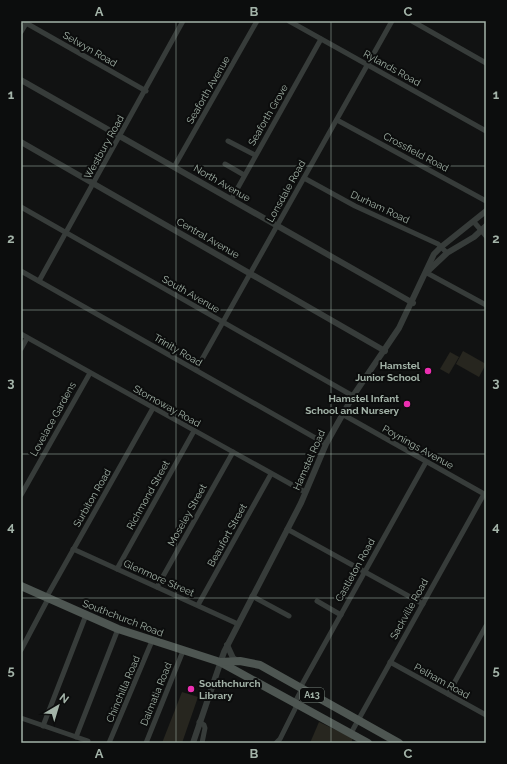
<svg xmlns="http://www.w3.org/2000/svg" width="507" height="764" viewBox="0 0 507 764" font-family="Raleway,sans-serif">
<rect width="100%" height="100%" fill="#111212"/>
<g fill="#27261f">
<polygon points="463,351 486,364 479,377 456,364"/>
<polygon points="450,352 459,357 449,374 440,369"/>
<polygon points="182,692 198,697 182,743 162,743"/>
<polygon points="319,722 353,738 351,743 310,743"/>
</g>
<g fill="none" stroke-linecap="round" stroke-linejoin="round">
<g stroke="#373c3a" stroke-width="5">
<polyline points="289,21 486,131"/>
<polyline points="412,21 486,63"/>
<polyline points="26,23 146,91"/>
<polyline points="21,32 27,22"/>
<polyline points="337,120 486,201"/>
<polyline points="228,141 255,155"/>
<polyline points="225,164 244,175"/>
<polyline points="174,167 257,21"/>
<polyline points="304,178 355,206 438,244 447,253"/>
<polyline points="231,200 321,39"/>
<polyline points="21,207 353,396"/>
<polyline points="474,222 486,236"/>
<polyline points="21,271 326,444"/>
<polyline points="427,273 486,305"/>
<polyline points="39,281 183,21"/>
<polyline points="21,334 305,492"/>
<polyline points="21,349 27,338"/>
<polyline points="196,370 392,21"/>
<polyline points="342,414 486,495"/>
<polyline points="21,495 90,373"/>
<polyline points="287,529 423,604"/>
<polyline points="73,549 238,624"/>
<polyline points="117,569 194,431"/>
<polyline points="157,587 233,452"/>
<polyline points="252,596 289,616"/>
<polyline points="46,598 153,408"/>
<polyline points="317,601 341,615"/>
<polyline points="198,605 271,474"/>
<polyline points="21,650 48,599"/>
<polyline points="390,662 486,715"/>
<polyline points="300,688 426,462"/>
<polyline points="448,694 486,626"/>
<polyline points="294,704 302,689"/>
<polyline points="21,718 88,741"/>
<polyline points="199,722 204,725 205,728 202,743"/>
<polyline points="43,726 86,615"/>
<polyline points="351,733 484,494"/>
<polyline points="76,737 118,629"/>
<polyline points="109,743 152,641"/>
<polyline points="146,743 183,651"/>
<polyline points="276,743 280,739 297,705"/>
</g>
<g stroke="#373c3a" stroke-width="6">
<polyline points="21,80 413,303"/>
<polyline points="21,142 385,351"/>
<polyline points="429,270 447,253 474,237 486,226"/>
<polyline points="227,645 233,658 237,661"/>
<polyline points="193,743 224,652 301,503 326,444 353,396 399,328 434,254 441,247 486,211"/>
</g>
<g stroke="#4e5652" stroke-width="8">
<polyline points="21,586 118,629 220,662 368,743"/>
<polyline points="220,662 240,661 260,665 399,743"/>
</g>
</g>
<path fill="none" stroke="#a3b3a8" stroke-width="1" stroke-opacity="0.55" d="M176 21V743M331 21V743M21 166H486M21 310H486M21 454H486M21 598H486"/>
<g fill="#ec2fb1" stroke="#0c0d0d" stroke-width="1.5">
<circle cx="428" cy="371" r="4"/>
<circle cx="407" cy="404" r="4"/>
<circle cx="191" cy="689" r="4"/>
</g>
<g text-anchor="middle" dominant-baseline="central" stroke-width="4" stroke-linejoin="round" paint-order="stroke">
<rect fill="#0c0d0d" stroke="#76817a" stroke-width="1" x="300" y="688" width="24" height="14" rx="3"/>
<g font-size="9" font-weight="bold" fill="#a3b3a8">
<text x="312" y="695">A13</text>
</g>
<g font-size="10" fill="#a3b3a8" stroke="#0c0d0d">
<text transform="translate(90 49) rotate(30)">Selwyn Road</text>
<text transform="translate(392 68) rotate(29)">Rylands Road</text>
<text transform="translate(208 90) rotate(-60)">Seaforth Avenue</text>
<text transform="translate(268 115) rotate(-60)">Seaforth Grove</text>
<text transform="translate(104 147) rotate(-61)">Westbury Road</text>
<text transform="translate(416 152) rotate(28)">Crossfield Road</text>
<text transform="translate(222 183) rotate(30)">North Avenue</text>
<text transform="translate(286 191) rotate(-61)">Lonsdale Road</text>
<text transform="translate(380 207) rotate(25)">Durham Road</text>
<text transform="translate(208 238) rotate(30)">Central Avenue</text>
<text transform="translate(191 294) rotate(30)">South Avenue</text>
<text transform="translate(178 350) rotate(30)">Trinity Road</text>
<text transform="translate(167 406) rotate(29)">Stornoway Road</text>
<text transform="translate(53 419) rotate(-61)">Lovelace Gardens</text>
<text transform="translate(418 447) rotate(29)">Poynings Avenue</text>
<text transform="translate(309 460) rotate(-66)">Hamstel Road</text>
<text transform="translate(148 495) rotate(-61)">Richmond Street</text>
<text transform="translate(92 498) rotate(-60)">Surbiton Road</text>
<text transform="translate(187 515) rotate(-61)">Moseley Street</text>
<text transform="translate(227 535) rotate(-61)">Beaufort Street</text>
<text transform="translate(355 570) rotate(-61)">Castleton Road</text>
<text transform="translate(159 578) rotate(24)">Glenmore Street</text>
<text transform="translate(409 609) rotate(-61)">Sackville Road</text>
<text transform="translate(123 618) rotate(21)">Southchurch Road</text>
<text transform="translate(442 681) rotate(29)">Pelham Road</text>
<text transform="translate(123 689) rotate(-67)">Chinchilla Road</text>
<text transform="translate(156 694) rotate(-68)">Dalmatia Road</text>
</g>
<g font-size="10" font-weight="bold" fill="#a3b3a8" stroke="#0c0d0d" text-anchor="end">
<text x="420" y="365">Hamstel<tspan x="420" dy="12">Junior School</tspan></text>
<text x="399" y="398">Hamstel Infant<tspan x="399" dy="12">School and Nursery</tspan></text>
<text x="199" y="683" text-anchor="start">Southchurch<tspan x="199" dy="12">Library</tspan></text>
</g>
</g>
<rect width="507" height="764" fill="none" stroke="#0c0d0d" stroke-width="44"/>
<g transform="translate(58 706) rotate(38)" stroke="#0c0d0d" stroke-width="3" paint-order="stroke">
<path d="M0-3L7 15L0 10L-7 15Z" fill="#a3b3a8"/>
<text y="-6" font-size="11" font-weight="bold" text-anchor="middle" fill="#a3b3a8">N</text>
</g>
<rect x="22" y="22" width="463" height="720" fill="none" stroke="#a3b3a8" stroke-width="1.5"/>
<g font-size="13" text-anchor="middle" font-weight="bold" fill="#a3b3a8">
<text x="99" y="16">A</text>
<text x="254" y="16">B</text>
<text x="408" y="16">C</text>
<text x="11" y="99">1</text>
<text x="496" y="99">1</text>
<text x="11" y="243">2</text>
<text x="496" y="243">2</text>
<text x="11" y="387">3</text>
<text x="496" y="387">3</text>
<text x="11" y="531">4</text>
<text x="496" y="531">4</text>
<text x="11" y="675">5</text>
<text x="496" y="675">5</text>
<text x="99" y="758">A</text>
<text x="254" y="758">B</text>
<text x="408" y="758">C</text>
</g>
</svg>
